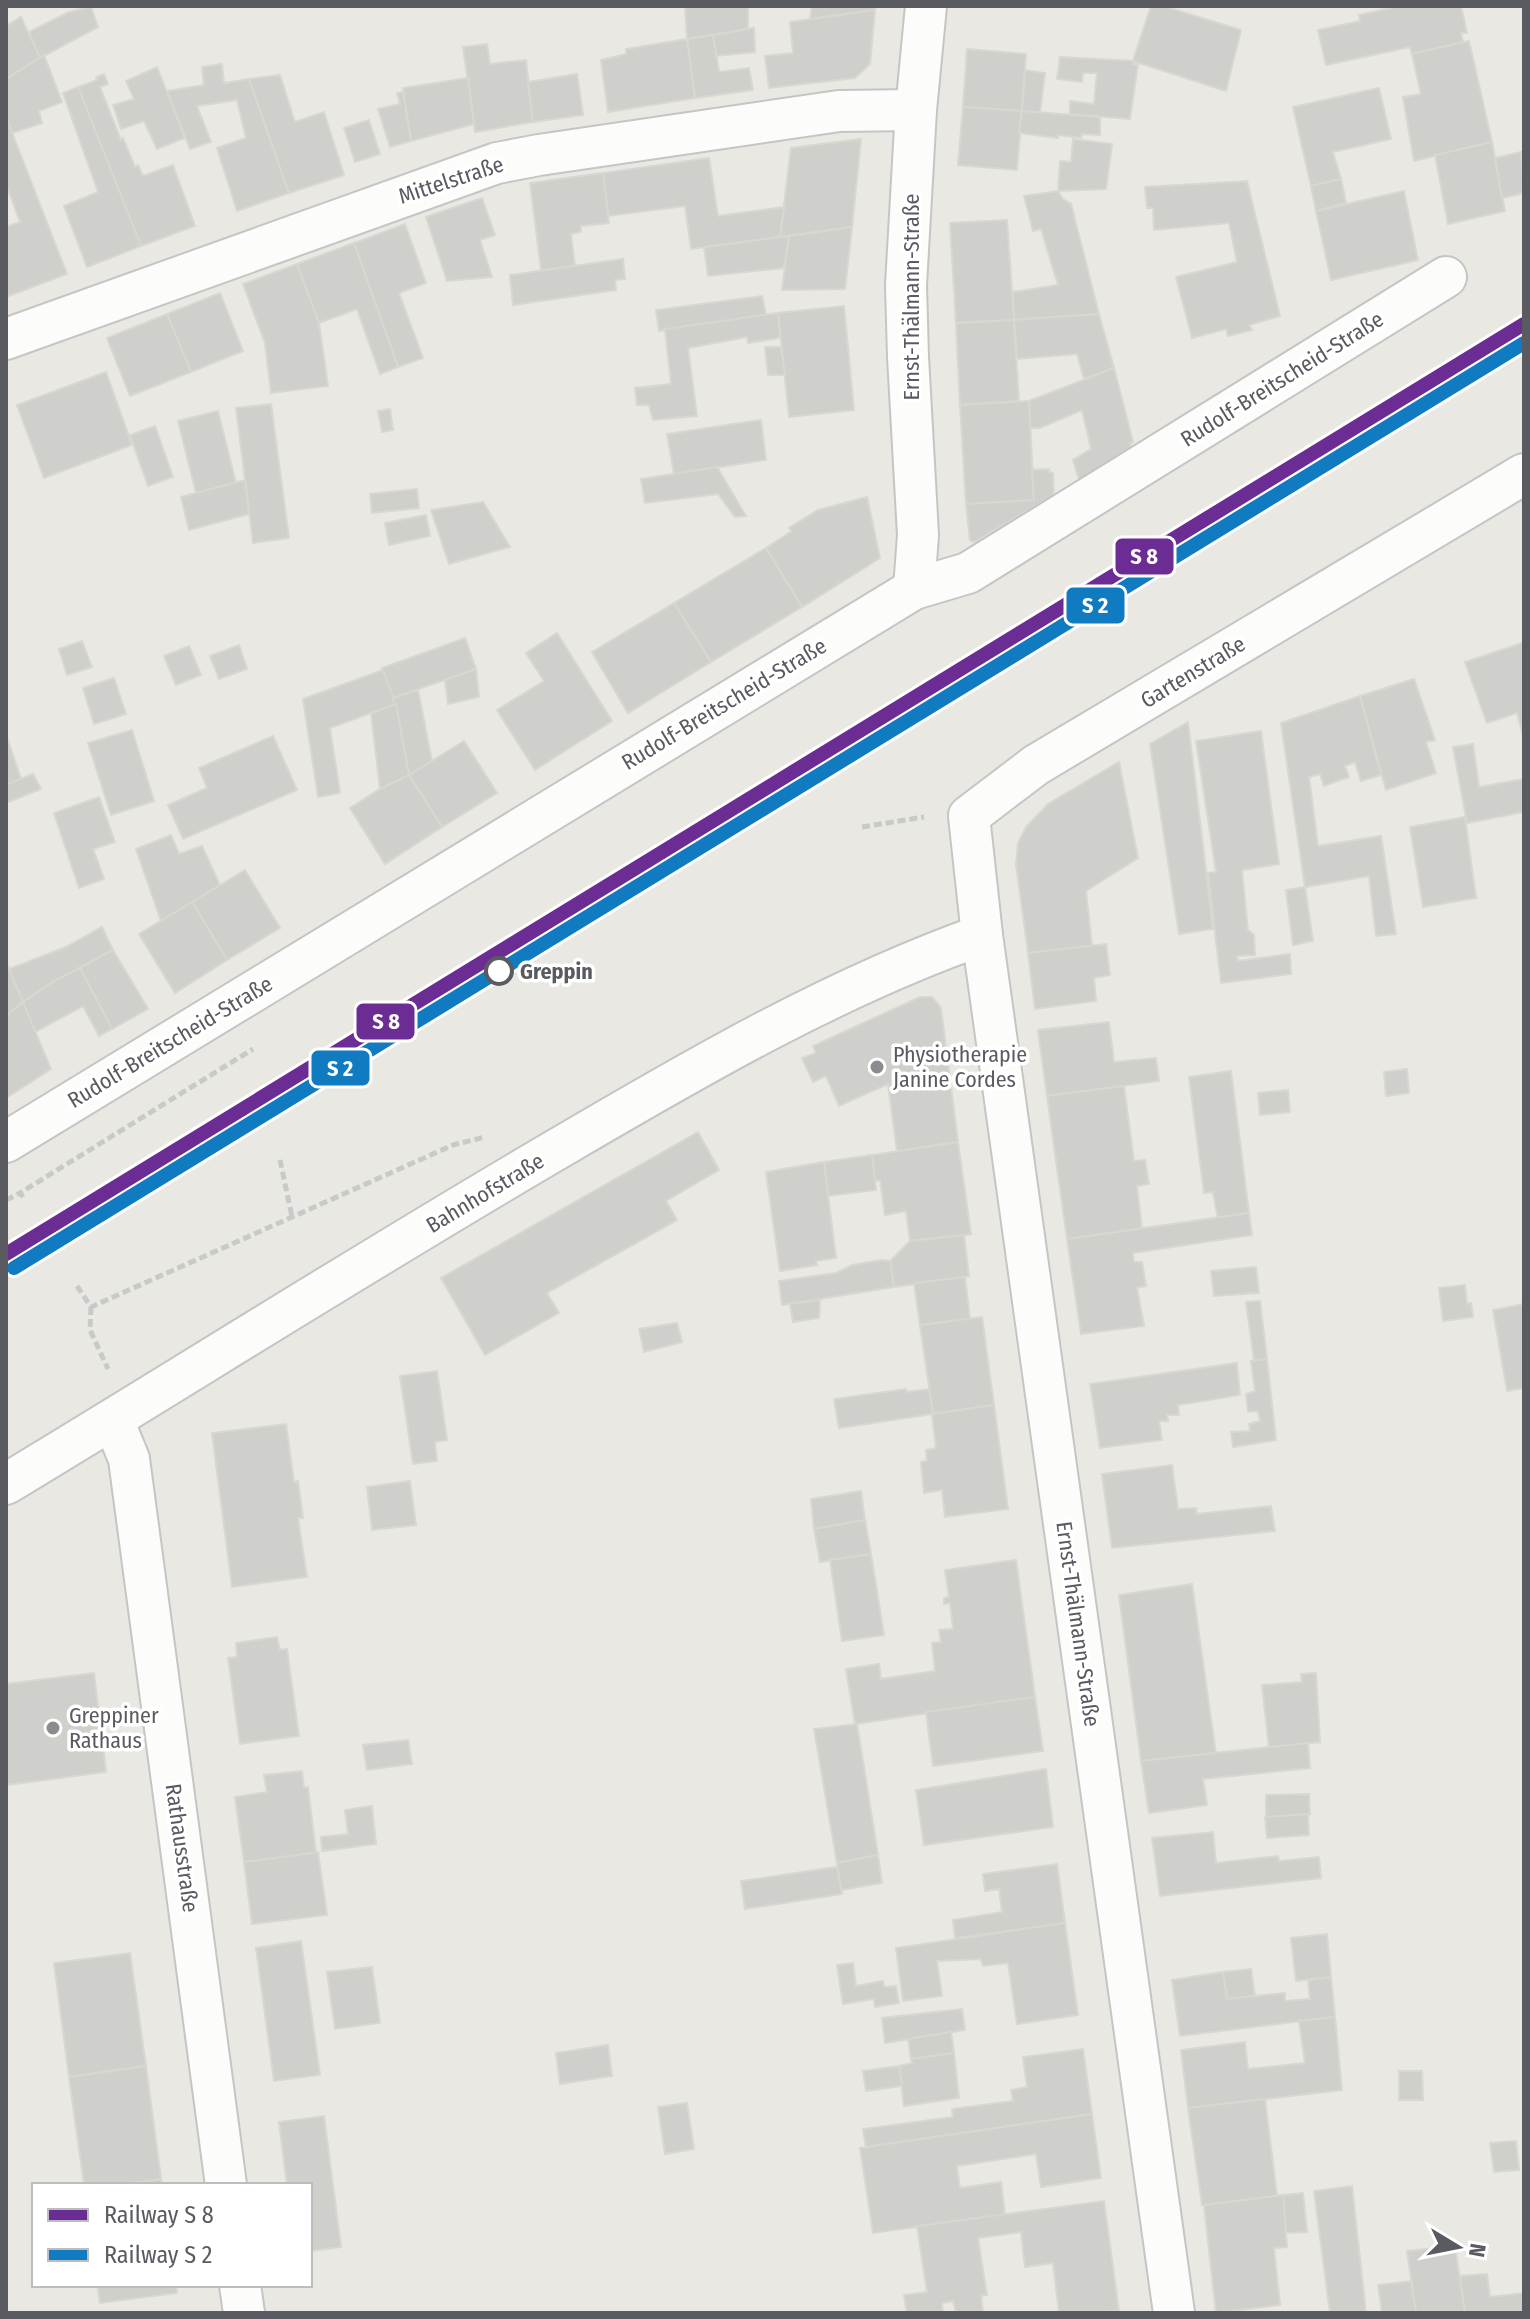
<svg xmlns="http://www.w3.org/2000/svg" width="1530" height="2319" viewBox="0 0 1530 2319" font-family="'Fira Sans Condensed',sans-serif">
<rect width="100%" height="100%" fill="#e9e8e3"/>
<g fill="#cfcfcc" stroke="#d8d7d2" stroke-width="2">
<polygon points="685,6 748,6 748,29 687,39"/>
<polygon points="812,6 876,6 875,10 810,19"/>
<polygon points="1151,6 1163,6 1241,30 1226,91 1133,61"/>
<polygon points="1400,6 1461,6 1467,33 1461,33 1463,42 1412,54 1410,47 1326,65 1318,30 1360,21 1359,15"/>
<polygon points="91,7 98,27 40,58 29,32 69,12"/>
<polygon points="875,10 870,64 855,78 769,88 765,56 793,53 790,22"/>
<polygon points="21,17 40,58 6,79 6,26"/>
<polygon points="754,28 755,52 716,56 713,35"/>
<polygon points="713,35 719,72 749,68 753,90 695,98 687,39"/>
<polygon points="687,39 695,98 608,112 601,60 626,54 626,49"/>
<polygon points="1469,41 1492,142 1414,161 1403,97 1421,94 1412,54"/>
<polygon points="487,44 490,64 526,60 533,122 475,132 463,47"/>
<polygon points="967,49 1026,54 1022,111 963,107"/>
<polygon points="44,55 62,102 39,111 42,123 12,133 6,117 6,79"/>
<polygon points="1060,57 1133,61 1133,64 1138,64 1130,119 1070,114 1070,101 1094,104 1097,73 1083,73 1082,82 1057,79"/>
<polygon points="222,64 224,83 249,79 289,193 237,211 217,148 246,138 237,100 197,106 211,142 190,149 167,91 204,85 202,67"/>
<polygon points="157,67 185,138 157,149 144,121 121,129 113,105 134,99 126,81"/>
<polygon points="1025,70 1045,73 1040,113 1022,111"/>
<polygon points="104,74 108,84 100,87 121,140 123,138 135,167 138,165 143,176 173,165 195,226 141,246 78,87 97,80 96,77"/>
<polygon points="577,74 583,115 533,122 528,82"/>
<polygon points="280,75 295,122 324,112 344,175 289,193 249,79"/>
<polygon points="468,78 474,124 411,141 403,88"/>
<polygon points="78,87 141,246 87,267 64,206 98,192 63,93"/>
<polygon points="1379,88 1391,139 1333,152 1341,179 1311,186 1293,107"/>
<polygon points="403,92 411,141 390,147 378,109 400,104 397,93"/>
<polygon points="963,107 1022,111 1017,170 958,165"/>
<polygon points="1022,111 1100,117 1100,135 1082,134 1081,138 1058,135 1058,138 1019,133"/>
<polygon points="6,117 67,274 6,297 6,227 20,222 6,184"/>
<polygon points="369,120 380,154 355,162 344,128"/>
<polygon points="861,139 852,227 780,237 791,148"/>
<polygon points="1073,139 1112,144 1106,189 1058,191 1060,161 1071,162"/>
<polygon points="1492,142 1505,211 1448,224 1435,155"/>
<polygon points="1521,152 1524,189 1520,194 1502,198 1495,158"/>
<polygon points="709,158 718,216 784,207 780,237 691,249 685,206 608,216 603,173"/>
<polygon points="603,173 609,223 581,226 581,232 571,234 575,266 541,270 530,183"/>
<polygon points="1341,179 1346,203 1316,211 1311,186"/>
<polygon points="1247,181 1280,316 1249,325 1252,330 1228,336 1226,329 1192,338 1176,277 1237,262 1229,223 1154,230 1153,208 1147,208 1145,187"/>
<polygon points="1058,191 1063,199 1071,204 1099,314 1014,320 1013,292 1058,285 1041,229 1033,231 1024,196"/>
<polygon points="1404,191 1418,260 1331,280 1316,211"/>
<polygon points="482,198 495,235 480,240 492,277 447,281 426,217"/>
<polygon points="1007,220 1014,320 956,323 950,223"/>
<polygon points="405,224 426,283 399,293 423,358 398,367 354,243"/>
<polygon points="852,227 845,289 782,290 789,236"/>
<polygon points="789,236 784,268 708,276 704,247"/>
<polygon points="354,243 398,367 380,374 357,309 319,323 297,264"/>
<polygon points="623,259 625,279 615,280 616,290 513,305 510,275"/>
<polygon points="297,264 319,323 328,386 271,393 265,343 243,284"/>
<polygon points="220,293 243,351 191,372 167,314"/>
<polygon points="762,296 766,315 659,331 656,310"/>
<polygon points="844,306 854,410 789,417 778,313"/>
<polygon points="778,313 780,338 748,343 747,337 688,348 697,416 653,420 649,405 637,405 635,388 671,384 665,329"/>
<polygon points="167,314 191,372 130,396 107,338"/>
<polygon points="1099,314 1114,368 1084,379 1077,354 1017,359 1014,320"/>
<polygon points="1014,320 1019,401 960,405 956,323"/>
<polygon points="765,347 781,347 785,375 768,375"/>
<polygon points="1114,368 1133,442 1130,443 1131,449 1079,480 1073,460 1091,449 1082,410 1040,428 1030,428 1029,401"/>
<polygon points="106,372 132,445 44,478 17,405"/>
<polygon points="1029,401 1034,500 966,504 960,405"/>
<polygon points="271,404 289,538 253,543 236,408"/>
<polygon points="390,409 393,430 382,432 378,411"/>
<polygon points="218,411 236,483 196,493 178,421"/>
<polygon points="761,420 766,460 674,474 667,434"/>
<polygon points="155,426 173,477 148,486 130,435"/>
<polygon points="717,467 746,516 735,517 718,494 645,503 641,479"/>
<polygon points="1049,469 1049,472 1053,473 1054,495 974,542 970,540 966,504 1034,500 1032,470"/>
<polygon points="245,480 249,514 189,530 181,497"/>
<polygon points="417,489 419,508 372,513 370,494"/>
<polygon points="867,497 880,558 802,607 766,548 792,531 789,528 818,510"/>
<polygon points="483,502 510,547 449,564 431,510"/>
<polygon points="426,515 430,536 389,545 385,523"/>
<polygon points="766,548 802,607 711,662 674,603"/>
<polygon points="674,603 711,662 628,713 592,652"/>
<polygon points="557,633 612,721 535,770 497,710 544,681 526,653"/>
<polygon points="465,638 476,669 393,698 382,668"/>
<polygon points="82,641 92,667 67,675 59,649"/>
<polygon points="1522,643 1524,648 1524,739 1517,713 1487,723 1465,662"/>
<polygon points="239,645 247,669 219,679 210,656"/>
<polygon points="189,646 201,675 176,685 164,656"/>
<polygon points="476,669 479,697 448,704 445,680"/>
<polygon points="383,670 396,704 330,728 340,793 318,797 303,699"/>
<polygon points="114,678 126,714 94,724 83,688"/>
<polygon points="1414,679 1435,740 1426,742 1436,773 1386,790 1360,696"/>
<polygon points="418,690 432,761 409,775 393,698"/>
<polygon points="1360,696 1381,775 1361,781 1355,762 1345,766 1349,777 1324,786 1320,774 1309,777 1318,846 1381,836 1396,934 1376,936 1369,876 1305,887 1281,723"/>
<polygon points="396,704 409,775 380,789 371,713"/>
<polygon points="1188,722 1213,929 1179,934 1150,744"/>
<polygon points="132,730 154,801 111,815 88,743"/>
<polygon points="1261,731 1279,864 1242,870 1248,930 1254,935 1255,955 1237,956 1238,961 1290,954 1291,974 1221,983 1208,873 1216,872 1196,741"/>
<polygon points="273,736 297,790 183,839 168,805 207,788 199,768"/>
<polygon points="8,740 21,779 6,785 6,741"/>
<polygon points="464,741 497,793 442,827 409,775"/>
<polygon points="1473,744 1479,787 1524,779 1524,812 1467,823 1453,747"/>
<polygon points="1119,762 1138,858 1086,891 1092,946 1028,953 1016,864 1018,843 1026,827 1048,804"/>
<polygon points="33,774 41,789 6,803 6,785"/>
<polygon points="409,775 442,827 385,864 350,808 380,789"/>
<polygon points="99,797 115,842 93,849 104,879 79,888 54,813"/>
<polygon points="1465,817 1476,898 1423,907 1410,827"/>
<polygon points="171,835 179,854 202,846 220,885 161,921 136,849"/>
<polygon points="245,870 280,928 227,960 192,902"/>
<polygon points="1305,887 1313,941 1293,945 1286,890"/>
<polygon points="192,902 227,960 175,993 139,934"/>
<polygon points="102,927 113,950 54,981 23,1002 9,969 66,947"/>
<polygon points="1106,944 1110,975 1094,978 1096,1001 1035,1009 1028,953"/>
<polygon points="113,950 148,1009 112,1029 80,968"/>
<polygon points="6,962 23,1002 6,1016"/>
<polygon points="80,968 112,1029 99,1036 83,1006 35,1032 23,1002 54,981"/>
<polygon points="920,997 932,997 941,1008 958,1142 897,1151 888,1084 839,1106 826,1076 813,1082 802,1058 816,1053 813,1046"/>
<polygon points="23,1002 51,1069 6,1098 6,1016"/>
<polygon points="1109,1022 1114,1062 1156,1058 1159,1081 1047,1096 1038,1030"/>
<polygon points="1407,1069 1409,1093 1386,1096 1384,1072"/>
<polygon points="1231,1071 1249,1213 1218,1219 1213,1192 1204,1193 1189,1077"/>
<polygon points="1124,1086 1134,1161 1145,1160 1149,1184 1137,1186 1142,1230 1067,1239 1047,1096"/>
<polygon points="1288,1090 1290,1112 1260,1115 1258,1093"/>
<polygon points="698,1132 719,1170 666,1201 677,1220 547,1293 559,1313 485,1355 441,1278"/>
<polygon points="958,1142 971,1234 910,1241 906,1211 885,1215 880,1180 875,1181 872,1155"/>
<polygon points="872,1155 876,1190 828,1196 824,1162"/>
<polygon points="824,1162 836,1258 816,1261 817,1265 780,1271 766,1172"/>
<polygon points="1249,1213 1252,1235 1133,1253 1134,1262 1142,1262 1146,1286 1137,1288 1144,1326 1081,1334 1067,1239"/>
<polygon points="964,1235 969,1276 894,1287 890,1261 910,1241"/>
<polygon points="882,1260 890,1261 894,1287 782,1305 779,1281 836,1273 852,1265"/>
<polygon points="1256,1267 1259,1293 1214,1296 1211,1271"/>
<polygon points="965,1277 970,1319 920,1325 914,1283"/>
<polygon points="1465,1285 1467,1304 1471,1303 1473,1317 1443,1321 1439,1288"/>
<polygon points="820,1300 819,1318 793,1322 790,1304"/>
<polygon points="1260,1301 1267,1359 1254,1360 1246,1302"/>
<polygon points="1524,1304 1524,1388 1507,1391 1493,1310"/>
<polygon points="982,1317 994,1405 933,1414 920,1325"/>
<polygon points="677,1323 682,1342 644,1352 639,1329"/>
<polygon points="1267,1359 1276,1440 1233,1447 1231,1432 1250,1431 1249,1424 1260,1421 1258,1411 1248,1412 1246,1394 1255,1391 1251,1361"/>
<polygon points="1237,1363 1240,1395 1178,1405 1179,1415 1167,1415 1168,1421 1159,1421 1162,1440 1100,1448 1090,1384"/>
<polygon points="437,1371 447,1440 435,1442 437,1461 413,1464 400,1376"/>
<polygon points="906,1389 907,1392 929,1389 933,1414 839,1428 834,1399"/>
<polygon points="994,1405 1008,1509 945,1517 942,1490 924,1493 921,1462 927,1461 926,1450 936,1448 932,1414"/>
<polygon points="286,1424 294,1482 298,1481 303,1518 298,1518 307,1577 232,1587 212,1433"/>
<polygon points="1172,1465 1178,1509 1196,1508 1197,1514 1271,1506 1275,1531 1112,1548 1102,1474"/>
<polygon points="410,1481 416,1525 372,1530 367,1487"/>
<polygon points="861,1491 865,1520 814,1529 811,1499"/>
<polygon points="865,1520 871,1554 820,1562 814,1529"/>
<polygon points="871,1554 884,1635 842,1641 830,1560"/>
<polygon points="1016,1560 1035,1697 855,1724 846,1669 879,1664 881,1679 935,1671 932,1643 941,1642 939,1630 953,1629 950,1603 944,1604 944,1598 949,1597 945,1570"/>
<polygon points="1192,1584 1216,1754 1141,1761 1119,1595"/>
<polygon points="277,1637 280,1650 287,1649 299,1736 240,1744 228,1658 237,1657 236,1643"/>
<polygon points="94,1673 106,1772 6,1785 6,1684"/>
<polygon points="1316,1673 1320,1742 1269,1748 1262,1685 1302,1682 1301,1674"/>
<polygon points="1035,1697 1043,1751 933,1766 926,1712"/>
<polygon points="857,1724 878,1855 837,1863 814,1729"/>
<polygon points="408,1740 412,1764 367,1770 363,1745"/>
<polygon points="1308,1743 1310,1768 1203,1779 1207,1805 1149,1813 1141,1761"/>
<polygon points="1046,1769 1053,1827 924,1845 916,1790"/>
<polygon points="302,1771 304,1788 308,1787 316,1853 244,1862 235,1797 267,1792 264,1775"/>
<polygon points="1309,1794 1310,1814 1266,1817 1266,1795"/>
<polygon points="372,1806 376,1844 322,1851 321,1837 348,1834 345,1810"/>
<polygon points="1308,1814 1309,1835 1267,1838 1265,1817"/>
<polygon points="1213,1832 1216,1863 1278,1856 1279,1861 1319,1857 1321,1878 1160,1896 1152,1838"/>
<polygon points="318,1852 327,1915 252,1924 244,1862"/>
<polygon points="878,1855 882,1883 841,1890 837,1863"/>
<polygon points="1057,1864 1065,1923 955,1938 953,1920 1002,1912 999,1889 985,1891 983,1874"/>
<polygon points="837,1867 842,1894 745,1909 741,1881"/>
<polygon points="1065,1923 1078,2015 1017,2024 1008,1963 983,1966 981,1959 937,1961 942,1996 903,2001 896,1948"/>
<polygon points="1327,1934 1331,1977 1296,1981 1291,1938"/>
<polygon points="301,1941 320,2075 274,2081 256,1948"/>
<polygon points="130,1953 146,2066 69,2077 54,1963"/>
<polygon points="853,1963 856,1986 883,1981 884,1987 896,1986 899,2003 875,2007 874,1999 843,2004 837,1965"/>
<polygon points="372,1967 380,2023 335,2029 327,1972"/>
<polygon points="1251,1969 1255,1996 1227,1999 1223,1972"/>
<polygon points="1223,1972 1227,1999 1285,1993 1285,2001 1310,1999 1308,1980 1331,1977 1335,2017 1180,2036 1172,1980"/>
<polygon points="962,2009 965,2030 885,2043 882,2018"/>
<polygon points="1335,2017 1342,2090 1188,2108 1181,2050 1245,2042 1248,2069 1305,2063 1299,2021"/>
<polygon points="951,2032 954,2053 911,2059 908,2039"/>
<polygon points="608,2045 612,2076 560,2084 556,2053"/>
<polygon points="1083,2049 1092,2114 866,2147 863,2129 953,2117 952,2109 1013,2101 1011,2090 1027,2087 1023,2057"/>
<polygon points="954,2053 959,2098 904,2106 899,2066 912,2063 911,2059"/>
<polygon points="146,2066 161,2179 119,2185 84,2185 69,2077"/>
<polygon points="899,2066 902,2086 866,2091 863,2071"/>
<polygon points="1399,2071 1422,2071 1423,2100 1399,2100"/>
<polygon points="1265,2099 1277,2196 1202,2205 1188,2108"/>
<polygon points="687,2103 694,2149 665,2154 658,2107"/>
<polygon points="1092,2114 1101,2178 1041,2187 1036,2154 957,2166 960,2188 1001,2182 1005,2215 873,2233 860,2148"/>
<polygon points="324,2116 341,2247 310,2251 310,2185 287,2185 279,2122"/>
<polygon points="1516,2141 1519,2170 1494,2172 1490,2143"/>
<polygon points="161,2179 162,2185 119,2185"/>
<polygon points="1352,2186 1366,2313 1330,2313 1314,2191"/>
<polygon points="1303,2193 1307,2232 1286,2233 1283,2195"/>
<polygon points="1283,2195 1287,2247 1274,2248 1280,2305 1216,2313 1204,2205"/>
<polygon points="1104,2201 1119,2311 1059,2313 1053,2263 1025,2267 1021,2232 978,2238 987,2295 981,2296 983,2313 956,2313 953,2301 942,2303 943,2313 907,2313 904,2295 927,2292 917,2226"/>
<polygon points="1455,2246 1465,2313 1416,2313 1407,2251"/>
<polygon points="1487,2274 1490,2297 1524,2293 1524,2313 1465,2313 1460,2276"/>
<polygon points="1411,2281 1416,2313 1382,2313 1378,2285"/>
<polygon points="97,2285 176,2285 177,2293 100,2303"/>
</g>
<g fill="none" stroke-linecap="round" stroke-linejoin="round">
<g stroke="#c5c5c5" stroke-width="44">
<g id="street">
<polyline points="6,339 497,163 539,155 839,111 916,110"/>
<polyline points="914,589 918,535 908,357 906,285 916,110 926,6"/>
<polyline points="6,1142 914,589 968,573 1446,277"/>
<polyline points="113,1420 129,1459 226,2185"/>
<path d="M6 1484C193 1371 377 1254 566 1144 699 1066 835 987 982 935"/>
<polyline points="240,2285 244,2313"/>
<polyline points="1174,2313 982,935 969,816 1036,765 1524,474"/>
</g>
</g>
<g stroke="#c6cac9" stroke-width="5" stroke-dasharray="8 4" stroke-linecap="butt">
<polyline points="862,827 924,817"/>
<polyline points="280,1160 292,1217"/>
<polyline points="23,1197 20,1193 253,1049"/>
<polyline points="6,1200 20,1193"/>
<polyline points="77,1286 91,1307 453,1145 485,1137"/>
<polyline points="91,1307 90,1330 108,1369"/>
</g>
<use href="#street" stroke="#fcfcfb" stroke-width="40"/>
<g stroke="#fff" stroke-width="20">
<polyline id="rail-1" points="6,1254 1524,324"/>
</g>
<g stroke="#fff" stroke-width="20">
<polyline id="rail-2" points="14,1268 1524,343"/>
</g>
<use href="#rail-1" stroke="#6b2c94" stroke-width="14"/>
<use href="#rail-2" stroke="#107bc0" stroke-width="14"/>
</g>
<circle fill="#fff" stroke="#595b60" stroke-width="4" cx="499" cy="971" r="13"/>
<g fill="#8b8c8e" stroke="#fff" stroke-width="3">
<circle cx="877" cy="1067" r="8"/>
<circle cx="53" cy="1728" r="8"/>
</g>
<g text-anchor="middle" dominant-baseline="central" stroke-width="7" stroke-linejoin="round" paint-order="stroke">
<g font-size="22" fill="#595b60" stroke="#fff">
<text transform="translate(451 180) rotate(-18)">Mittelstraße</text>
<text transform="translate(911 297) rotate(-90)">Ernst-Thälmann-Straße</text>
<text transform="translate(1282 379) rotate(-32)">Rudolf-Breitscheid-Straße</text>
<text transform="translate(1193 672) rotate(-31)">Gartenstraße</text>
<text transform="translate(724 704) rotate(-31)">Rudolf-Breitscheid-Straße</text>
<text transform="translate(170 1042) rotate(-31)">Rudolf-Breitscheid-Straße</text>
<text transform="translate(485 1193) rotate(-31)">Bahnhofstraße</text>
<text transform="translate(1078 1624) rotate(82)">Ernst-Thälmann-Straße</text>
<text transform="translate(182 1848) rotate(82)">Rathausstraße</text>
</g>
<g font-size="22" font-weight="bold" fill="#595b60" stroke="#fff" text-anchor="start">
<text x="520" y="971">Greppin</text>
</g>
<g font-size="22" fill="#595b60" stroke="#fff" text-anchor="start">
<text x="893" y="1054">Physiotherapie<tspan x="893" dy="25">Janine Cordes</tspan></text>
<text x="69" y="1715">Greppiner<tspan x="69" dy="25">Rathaus</tspan></text>
</g>
</g>
<g stroke="#fff" stroke-width="3">
<rect x="1114" y="537" width="61" height="39" rx="8" fill="#6b2c94"/>
<rect x="1065" y="586" width="61" height="39" rx="8" fill="#107bc0"/>
<rect x="355" y="1002" width="61" height="39" rx="8" fill="#6b2c94"/>
<rect x="310" y="1049" width="61" height="38" rx="8" fill="#107bc0"/>
</g>
<g font-size="22" text-anchor="middle" font-weight="bold" fill="#fff">
<text x="1144" y="564">S 8</text>
<text x="1095" y="613">S 2</text>
<text x="386" y="1029">S 8</text>
<text x="340" y="1076">S 2</text>
</g>
<rect width="1530" height="2319" fill="none" stroke="#595b60" stroke-width="16"/>
<rect x="32" y="2183" width="280" height="104" fill="#ffffff" stroke="#bdbdbf" stroke-width="2"/>
<rect x="48" y="2209" width="40" height="12" fill="#6b2c94" stroke="#bdbdbf" stroke-width="2"/>
<text x="104" y="2223" font-size="24" fill="#595b60">Railway S 8</text>
<rect x="48" y="2249" width="40" height="12" fill="#107bc0" stroke="#bdbdbf" stroke-width="2"/>
<text x="104" y="2263" font-size="24" fill="#595b60">Railway S 2</text>
<g transform="translate(1458 2247) rotate(100)" stroke="#ffffff" stroke-width="6" paint-order="stroke">
<path d="M0-6L14 30L0 20L-14 30Z" fill="#595b60"/>
<text y="-12" font-size="22" font-weight="bold" text-anchor="middle" fill="#595b60">N</text>
</g>
</svg>
